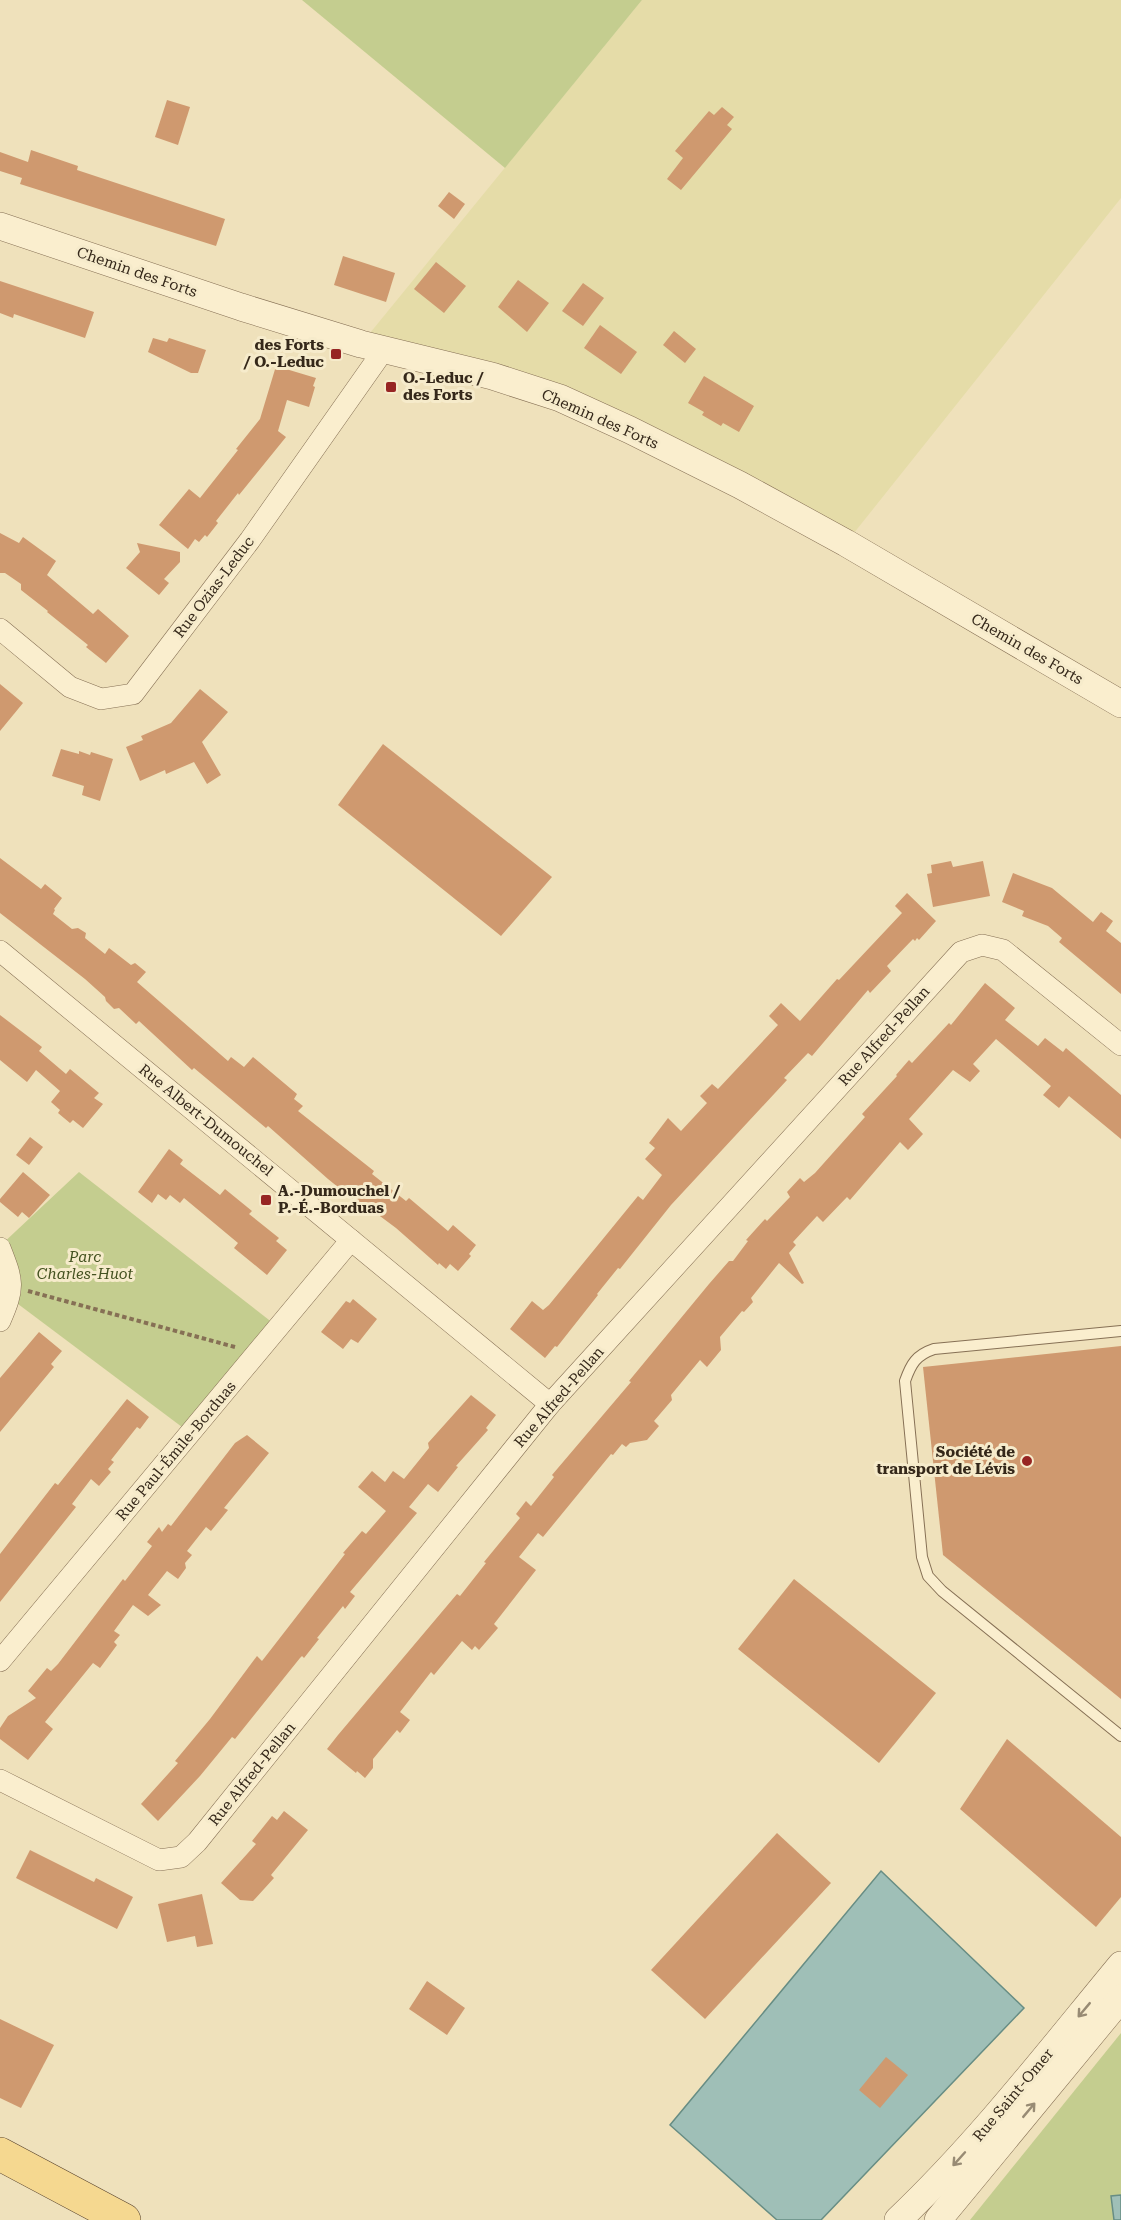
<svg xmlns="http://www.w3.org/2000/svg" width="1121" height="2220" viewBox="0 0 1121 2220" font-family="'Roboto Serif',serif">
<rect width="100%" height="100%" fill="#efe1bb"/>
<polygon fill="#e5dca8" points="642,0 1121,0 1121,198 846,543 630,430 361,344"/>
<g fill="#c4cd8f">
<polygon points="302,0 642,0 505,168"/>
<polygon points="79,1172 278,1327 190,1433 10,1298 0,1246"/>
<polygon points="1121,2033 1121,2220 970,2220"/>
</g>
<g fill="#9fbfb7" stroke="#678d84" stroke-width="1.5">
<polygon points="881,1871 1024,2008 821,2220 777,2220 670,2125"/>
<polygon points="1121,2195 1121,2220 1114,2220 1111,2196"/>
</g>
<g fill="#cf996f">
<polygon points="167,100 190,107 178,145 155,137"/>
<polygon points="722,107 734,117 727,125 732,129 681,190 667,179 683,158 675,151 709,111 714,115"/>
<polygon points="31,150 78,166 77,170 225,219 216,246 20,184 22,178 0,171 0,152 28,162"/>
<polygon points="449,192 465,204 454,219 438,206"/>
<polygon points="343,256 395,273 386,302 334,285"/>
<polygon points="436,262 466,286 444,313 414,289"/>
<polygon points="518,280 549,303 527,332 498,307"/>
<polygon points="0,281 94,312 85,338 14,314 13,318 0,313"/>
<polygon points="583,283 604,298 583,326 562,311"/>
<polygon points="600,325 637,352 621,374 584,348"/>
<polygon points="674,331 696,349 685,363 663,345"/>
<polygon points="153,338 167,342 169,338 206,350 198,373 191,373 148,352"/>
<polygon points="276,366 316,378 313,386 315,387 309,407 287,400 278,431 286,437 239,495 238,493 216,521 218,523 207,537 205,535 199,542 195,539 188,549 159,525 189,489 200,498 238,450 236,449 260,419"/>
<polygon points="704,376 754,406 739,432 723,423 721,426 702,415 704,412 688,403"/>
<polygon points="0,533 19,543 23,537 56,561 47,575 93,614 98,609 129,636 106,663 86,647 88,645 47,612 48,611 21,590 21,584 5,573 0,573"/>
<polygon points="137,543 180,552 180,562 164,579 169,583 159,595 126,568 140,552"/>
<polygon points="0,684 23,703 0,731"/>
<polygon points="200,689 228,712 202,742 221,775 207,784 194,762 166,774 165,770 140,781 126,747 143,740 141,736 171,723"/>
<polygon points="383,744 552,877 501,936 338,805"/>
<polygon points="61,749 79,754 79,751 90,755 91,752 113,759 100,801 82,795 84,786 52,776"/>
<polygon points="0,858 41,889 45,884 62,898 54,909 55,910 53,914 72,929 78,928 86,933 85,938 105,954 109,948 131,965 135,963 146,972 137,982 228,1061 231,1057 244,1067 253,1057 297,1094 294,1099 303,1106 298,1111 374,1171 372,1174 406,1201 409,1198 448,1231 453,1225 476,1245 469,1254 471,1256 458,1271 450,1264 446,1269 439,1263 438,1265 396,1228 361,1202 359,1204 328,1179 268,1126 266,1128 194,1068 192,1070 139,1021 136,1024 119,1008 114,1009 106,1001 105,997 85,979 0,913"/>
<polygon points="951,861 953,867 983,861 990,896 933,907 927,874 932,873 931,865"/>
<polygon points="1013,873 1052,888 1093,922 1101,912 1113,921 1106,931 1121,943 1121,994 1059,942 1062,938 1048,926 1022,916 1024,911 1002,902"/>
<polygon points="907,893 936,921 919,940 917,938 915,941 913,939 887,966 891,971 870,993 868,990 812,1056 808,1053 784,1078 787,1080 671,1205 620,1269 618,1268 597,1294 598,1295 557,1347 555,1346 545,1358 510,1329 532,1301 543,1310 549,1305 638,1196 643,1200 662,1175 645,1159 655,1148 649,1143 668,1118 681,1131 707,1103 700,1096 712,1084 718,1089 778,1025 769,1016 781,1003 800,1021 837,979 839,980 902,913 895,906"/>
<polygon points="985,983 1015,1008 1005,1020 1038,1046 1045,1038 1063,1052 1066,1048 1121,1095 1121,1139 1069,1096 1059,1108 1043,1095 1051,1086 996,1039 973,1064 980,1071 970,1082 953,1070 909,1119 923,1134 908,1150 900,1142 850,1200 847,1197 823,1222 817,1216 793,1242 796,1245 789,1253 804,1283 802,1284 779,1263 751,1298 753,1302 744,1312 742,1311 720,1337 721,1350 707,1367 700,1360 671,1395 672,1400 654,1421 659,1426 647,1440 630,1443 626,1447 622,1444 613,1455 611,1454 543,1537 538,1533 519,1557 536,1570 494,1624 498,1628 479,1650 475,1646 472,1650 462,1641 434,1675 431,1672 400,1712 410,1720 400,1733 397,1730 373,1759 373,1768 365,1778 357,1771 356,1773 327,1749 338,1735 457,1594 460,1596 486,1563 484,1562 520,1518 516,1514 526,1501 531,1506 554,1477 552,1475 631,1382 629,1381 709,1284 729,1261 733,1261 748,1241 746,1240 765,1219 767,1221 790,1197 787,1192 800,1178 804,1182 815,1173 865,1117 862,1114 897,1076 896,1075 909,1060 912,1063 949,1023 951,1025"/>
<polygon points="0,1015 42,1047 39,1051 66,1074 70,1069 99,1093 94,1098 103,1104 83,1128 73,1120 70,1123 58,1113 60,1110 51,1102 60,1091 36,1070 27,1082 0,1060"/>
<polygon points="30,1137 43,1147 29,1165 16,1155"/>
<polygon points="169,1149 183,1160 180,1164 220,1195 225,1189 252,1211 249,1214 279,1238 276,1241 287,1250 267,1275 234,1248 238,1243 184,1198 180,1203 170,1195 166,1200 158,1194 152,1203 138,1192"/>
<polygon points="23,1172 50,1195 29,1218 22,1212 18,1217 0,1202 0,1199"/>
<polygon points="353,1299 377,1319 358,1343 351,1339 343,1349 321,1332 346,1301 350,1303"/>
<polygon points="39,1332 62,1351 51,1364 54,1367 0,1432 0,1378"/>
<polygon points="1121,1346 1121,1699 943,1555 923,1367"/>
<polygon points="471,1395 496,1415 486,1428 488,1430 456,1466 458,1467 438,1492 428,1484 409,1507 417,1513 350,1592 355,1596 345,1609 343,1606 317,1638 319,1639 304,1658 302,1656 300,1658 235,1739 232,1737 200,1776 158,1821 141,1804 178,1763 175,1761 210,1719 257,1656 262,1661 345,1554 343,1553 362,1531 366,1534 386,1511 358,1487 372,1471 385,1482 393,1471 404,1479 429,1448 428,1443"/>
<polygon points="127,1399 149,1417 140,1429 137,1427 111,1460 114,1462 108,1469 111,1472 99,1486 91,1479 72,1504 76,1507 0,1602 0,1554 55,1483 58,1485"/>
<polygon points="247,1435 269,1453 224,1508 228,1510 211,1531 206,1527 187,1551 192,1555 185,1563 186,1568 178,1579 167,1571 148,1595 161,1605 148,1616 133,1605 114,1631 120,1635 114,1642 117,1645 100,1668 93,1663 45,1722 53,1729 28,1760 0,1739 0,1728 8,1716 36,1698 28,1691 47,1668 51,1671 58,1664 123,1579 125,1581 152,1546 147,1542 159,1527 162,1532 168,1524 171,1526 235,1443"/>
<polygon points="794,1579 936,1693 879,1763 738,1649"/>
<polygon points="1007,1739 1121,1837 1121,1897 1096,1927 960,1809"/>
<polygon points="284,1811 308,1830 271,1875 274,1878 253,1901 240,1900 221,1883 256,1844 252,1841 272,1816 277,1820"/>
<polygon points="777,1833 831,1883 705,2019 651,1970"/>
<polygon points="30,1850 94,1882 96,1878 133,1897 117,1929 16,1878"/>
<polygon points="202,1894 213,1944 197,1947 195,1936 167,1942 158,1904"/>
<polygon points="427,1981 465,2008 447,2035 409,2009"/>
<polygon points="0,2019 54,2045 21,2108 0,2098"/>
<polygon points="886,2057 908,2075 880,2108 859,2090"/>
</g>
<g fill="none" stroke-linecap="round" stroke-linejoin="round">
<g stroke="#867055" stroke-width="12">
<path id="service" d="M1121 1331 934 1349C916 1355 911 1364 905 1381L922 1557 928 1576 942 1591 1121 1736"/>
</g>
<g stroke="#867055" stroke-width="22">
<g id="minor">
<polyline points="0,629 70,687 101,699 133,694 250,540 383,351"/>
<polyline points="0,951 550,1404"/>
<path d="M0 1248C13 1281 15 1287 0 1321"/>
<polyline points="0,1661 351,1240"/>
<polyline points="0,1780 159,1860 181,1857 197,1842 550,1404 961,952 982,945 1003,950 1121,1045"/>
</g>
</g>
<g stroke="#867055" stroke-width="28">
<g id="tertiary">
<polyline points="0,226 241,307 361,344 492,376 560,398 630,430 740,485 846,543 1121,704"/>
<path d="M898 2220C980 2142 1049 2052 1121 1965"/>
<polyline points="938,2220 1121,1998"/>
</g>
</g>
<g stroke="#533e2a" stroke-width="34">
<polyline id="primary" points="0,2154 124,2220"/>
</g>
<polyline stroke="#867055" stroke-width="4" stroke-dasharray="4.5 3" stroke-linecap="butt" points="28,1291 235,1347"/>
<use href="#service" stroke="#faeece" stroke-width="10"/>
<use href="#minor" stroke="#faeece" stroke-width="21"/>
<use href="#tertiary" stroke="#faeece" stroke-width="27"/>
<use href="#primary" stroke="#f5d890" stroke-width="33"/>
</g>
<defs><path id="oneway-shaft" d="M-6 0H5M1.5-3L5.5 0L1.5 3" fill="none" stroke-width="1.6" stroke-linecap="round" stroke-linejoin="round" transform="scale(1.5)"/></defs>
<g stroke="#988b74">
<use href="#oneway-shaft" transform="translate(1084 2010) rotate(130)"/>
<use href="#oneway-shaft" transform="translate(1029 2110) rotate(-50)"/>
<use href="#oneway-shaft" transform="translate(959 2159) rotate(132)"/>
</g>
<g fill="#972523" stroke="#f6ebcb" stroke-width="2">
<rect x="330" y="348" width="12" height="12" rx="3"/>
<rect x="385" y="381" width="12" height="12" rx="3"/>
<rect x="260" y="1194" width="12" height="12" rx="3"/>
<circle cx="1027" cy="1461" r="6"/>
</g>
<g text-anchor="middle" dominant-baseline="central" stroke-width="6" stroke-linejoin="round" paint-order="stroke">
<g font-size="15" fill="#35281a" stroke="#f6ebcb">
<text transform="translate(137 272) rotate(19)">Chemin des Forts</text>
<text transform="translate(600 419) rotate(24)">Chemin des Forts</text>
<text transform="translate(214 587) rotate(-53)">Rue Ozias-Leduc</text>
<text transform="translate(1027 649) rotate(30)">Chemin des Forts</text>
<text transform="translate(884 1036) rotate(-48)">Rue Alfred-Pellan</text>
<text transform="translate(206 1120) rotate(39)">Rue Albert-Dumouchel</text>
<text transform="translate(559 1397) rotate(-49)">Rue Alfred-Pellan</text>
<text transform="translate(176 1451) rotate(-50)">Rue Paul-Émile-Borduas</text>
<text transform="translate(252 1774) rotate(-51)">Rue Alfred-Pellan</text>
<text transform="translate(1013 2095) rotate(-50)">Rue Saint-Omer</text>
</g>
<g font-size="15" font-weight="bold" fill="#35281a" stroke="#f6ebcb" text-anchor="end">
<text x="324" y="345">des Forts<tspan x="324" dy="17">/ O.-Leduc</tspan></text>
<text x="403" y="378" text-anchor="start">O.-Leduc /<tspan x="403" dy="17">des Forts</tspan></text>
<text x="278" y="1191" text-anchor="start">A.-Dumouchel /<tspan x="278" dy="17">P.-É.-Borduas</tspan></text>
<text x="1015" y="1452">Société de<tspan x="1015" dy="17">transport de Lévis</tspan></text>
</g>
<g font-size="15" font-style="italic" fill="#445220" stroke="#f6ebcb">
<text x="85" y="1257">Parc<tspan x="85" dy="17">Charles-Huot</tspan></text>
</g>
</g>
</svg>
